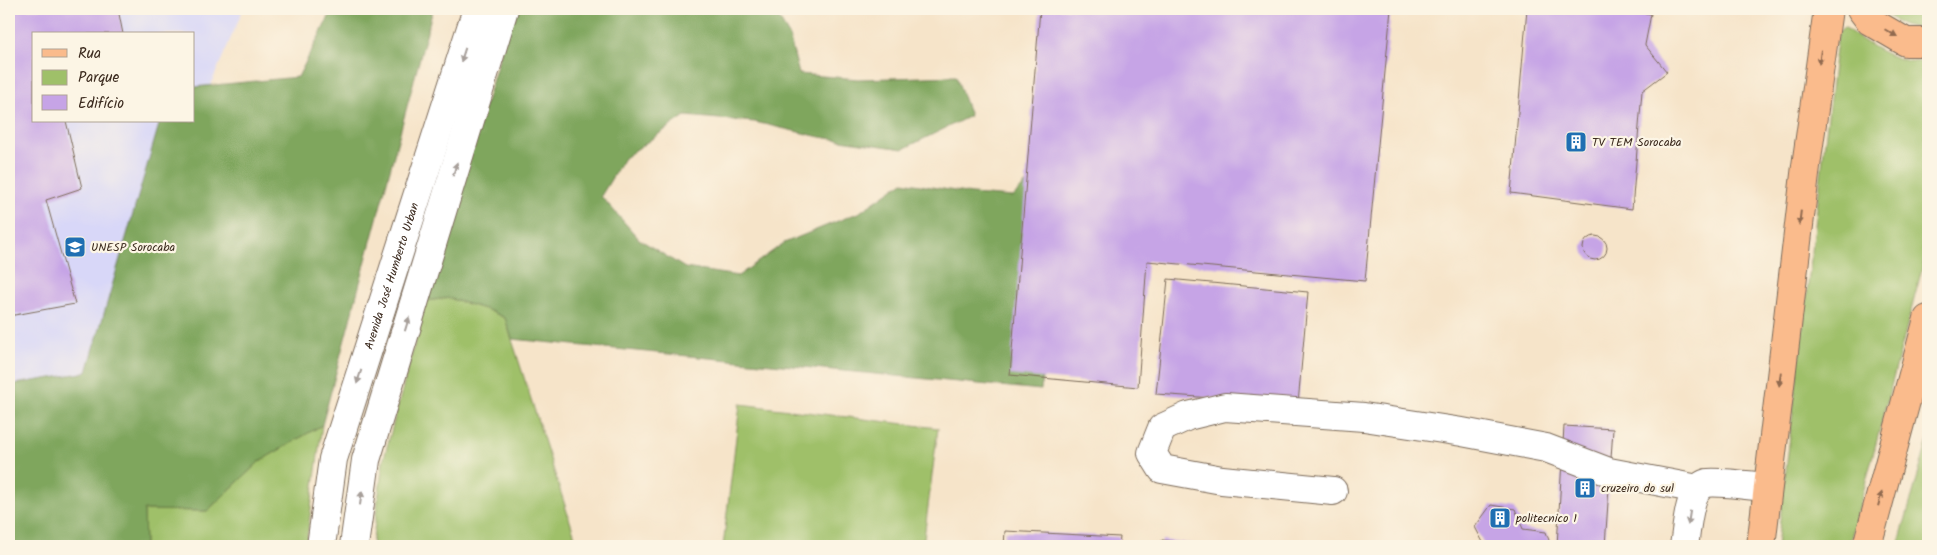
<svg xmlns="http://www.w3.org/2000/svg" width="1937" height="555" viewBox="0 0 1937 555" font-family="Kalam,sans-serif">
<rect width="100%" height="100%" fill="#fcf5e5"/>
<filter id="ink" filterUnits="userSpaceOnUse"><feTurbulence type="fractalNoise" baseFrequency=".02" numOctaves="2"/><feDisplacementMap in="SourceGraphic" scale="10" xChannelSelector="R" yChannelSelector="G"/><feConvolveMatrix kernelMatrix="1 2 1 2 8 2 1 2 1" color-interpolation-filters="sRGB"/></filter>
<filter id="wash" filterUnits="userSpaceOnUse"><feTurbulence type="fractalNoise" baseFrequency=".0096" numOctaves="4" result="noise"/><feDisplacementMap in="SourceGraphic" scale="20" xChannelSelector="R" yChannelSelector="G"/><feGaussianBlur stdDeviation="1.12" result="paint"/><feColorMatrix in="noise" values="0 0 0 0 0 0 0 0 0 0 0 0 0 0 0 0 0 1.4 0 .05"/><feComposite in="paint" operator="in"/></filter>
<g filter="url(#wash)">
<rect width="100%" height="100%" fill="#f6e4c9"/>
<path fill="#d8d7f8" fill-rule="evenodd" d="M9 9H242V12L87 372 9 386ZM34 34H194V121H34Z"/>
<g fill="#9fc069" stroke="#6d7544">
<polygon points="1877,9 1928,9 1928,30 1903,25"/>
<path d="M1844 27C1867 44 1898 66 1928 61V246L1849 546H1777L1838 32Z"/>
<polygon points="448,298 488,310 505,318 578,546 372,546 383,462 426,301"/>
<polygon points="740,404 938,428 923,546 723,546"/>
<polygon points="322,425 306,546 145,546 144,510 207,511 260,461"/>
<polygon points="1928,440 1928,546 1898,546"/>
</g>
<g fill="#7fa65d" stroke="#5d683e">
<polygon points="333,9 433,9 322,425 260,461 207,511 144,510 145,546 9,546 9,385 87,372 160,121 194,121 194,87 298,77"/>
<polygon points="514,9 773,9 789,35 799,74 858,79 956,76 970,116 903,149 820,137 755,122 685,116 624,158 601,196 639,239 685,268 738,276 784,243 860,212 903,182 972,194 1013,197 1036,173 1056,185 1041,390 512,339 505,318 488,310 448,298 426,301"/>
</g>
<g id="blocks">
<g fill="#c6a4e6">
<polygon points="9,9 118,9 123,34 34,34 34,121 66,121 82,188 46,200 75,304 9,316"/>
<polygon points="1040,9 1391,9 1365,281 1147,261 1138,387 1010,375"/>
<polygon points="1527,9 1617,9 1651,14 1645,45 1667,72 1642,91 1632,209 1511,193"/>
<circle cx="1595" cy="248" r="12"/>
<polygon points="1168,279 1308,292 1298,404 1156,394"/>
<polygon points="1564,426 1613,429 1605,546 1557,546"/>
<polygon points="1491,505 1515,509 1523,529 1546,532 1551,546 1485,546 1475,527"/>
<polygon points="1005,531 1120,537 1119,546 1004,546"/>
<polygon points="1162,540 1203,545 1203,546 1161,546"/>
</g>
</g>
</g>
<g filter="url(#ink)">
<use href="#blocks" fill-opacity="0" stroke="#7c6b5a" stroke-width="1"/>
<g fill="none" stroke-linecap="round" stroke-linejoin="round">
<g stroke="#7c6b5a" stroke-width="30">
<g id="minor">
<polyline points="1333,491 1222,480 1162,469 1152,453 1162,428 1188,416 1225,407 1364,417 1462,432 1546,448 1609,472 1698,489"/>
<path id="s1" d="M321 546 333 459 477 9"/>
<polyline points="354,546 366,460 504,9"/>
<path d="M1684 546C1687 530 1688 488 1707 483 1716 481 1755 486 1766 487"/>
</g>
</g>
<g stroke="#7c6b5a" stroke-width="30">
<g id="major">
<polyline points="1861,9 1870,21 1906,42 1928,42"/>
<polyline points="1761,546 1806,166 1828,9"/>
<polyline points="1867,546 1928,319"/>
</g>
</g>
<use href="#minor" stroke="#fff" stroke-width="28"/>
<use href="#major" stroke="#fabb8c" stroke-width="28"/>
</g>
<defs><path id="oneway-solid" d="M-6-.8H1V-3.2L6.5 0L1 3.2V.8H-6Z" transform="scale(1.25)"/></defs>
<g fill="#916b50">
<use href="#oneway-solid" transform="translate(1891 33) rotate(30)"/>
<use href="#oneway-solid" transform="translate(1820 57) rotate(98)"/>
<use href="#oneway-solid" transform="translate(1800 218) rotate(97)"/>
<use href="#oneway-solid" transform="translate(1780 379) rotate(97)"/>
<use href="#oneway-solid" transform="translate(1880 499) rotate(-75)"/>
</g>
<g fill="#a79f9a">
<use href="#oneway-solid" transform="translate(463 55) rotate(108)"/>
<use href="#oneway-solid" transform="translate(455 169) rotate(-73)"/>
<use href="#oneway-solid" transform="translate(407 324) rotate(-73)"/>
<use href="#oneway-solid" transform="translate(359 377) rotate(108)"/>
<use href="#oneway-solid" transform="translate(361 498) rotate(-82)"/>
<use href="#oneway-solid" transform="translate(1689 518) rotate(99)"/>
</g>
</g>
<defs>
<g id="building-square" transform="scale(1.125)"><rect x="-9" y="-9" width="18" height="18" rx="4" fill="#1f6fb2" stroke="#fcf5e5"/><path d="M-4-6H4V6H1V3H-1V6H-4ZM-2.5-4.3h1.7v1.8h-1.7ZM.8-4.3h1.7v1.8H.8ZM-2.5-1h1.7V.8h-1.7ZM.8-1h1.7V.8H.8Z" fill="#fff"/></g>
<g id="university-square" transform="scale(1.125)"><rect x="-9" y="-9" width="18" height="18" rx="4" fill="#1f6fb2" stroke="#fcf5e5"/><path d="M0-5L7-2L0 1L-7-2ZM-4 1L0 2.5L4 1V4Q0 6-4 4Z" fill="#fff"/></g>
</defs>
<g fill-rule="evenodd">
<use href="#building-square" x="1576" y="142"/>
<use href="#university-square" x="75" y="247"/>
<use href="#building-square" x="1585" y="488"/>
<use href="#building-square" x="1500" y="518"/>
</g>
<g text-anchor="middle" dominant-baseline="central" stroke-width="4.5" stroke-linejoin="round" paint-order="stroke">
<g font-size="12" fill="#3b2a1e" stroke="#fcf5e5" text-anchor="start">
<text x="1592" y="142">TV TEM Sorocaba</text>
<text x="91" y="247">UNESP Sorocaba</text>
<text x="1601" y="488">cruzeiro do sul</text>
<text x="1516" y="518">politecnico 1</text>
</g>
<g font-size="12" fill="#3b2a1e" stroke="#fcf5e5">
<text stroke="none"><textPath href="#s1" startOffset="280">Avenida José Humberto Urban</textPath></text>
</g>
</g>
<rect width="1937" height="555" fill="none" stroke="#fcf5e5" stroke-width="30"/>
<rect x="32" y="32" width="162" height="90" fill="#fcf5e5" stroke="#afa495"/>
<rect x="42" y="49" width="25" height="8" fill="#fabb8c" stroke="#afa495"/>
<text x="78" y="58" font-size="15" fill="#3b2a1e">Rua</text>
<rect x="42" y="70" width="25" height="15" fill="#9fc069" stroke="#afa495"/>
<text x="78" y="82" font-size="15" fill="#3b2a1e">Parque</text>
<rect x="42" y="95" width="25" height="15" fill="#c6a4e6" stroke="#afa495"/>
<text x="78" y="108" font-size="15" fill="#3b2a1e">Edifício</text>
</svg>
